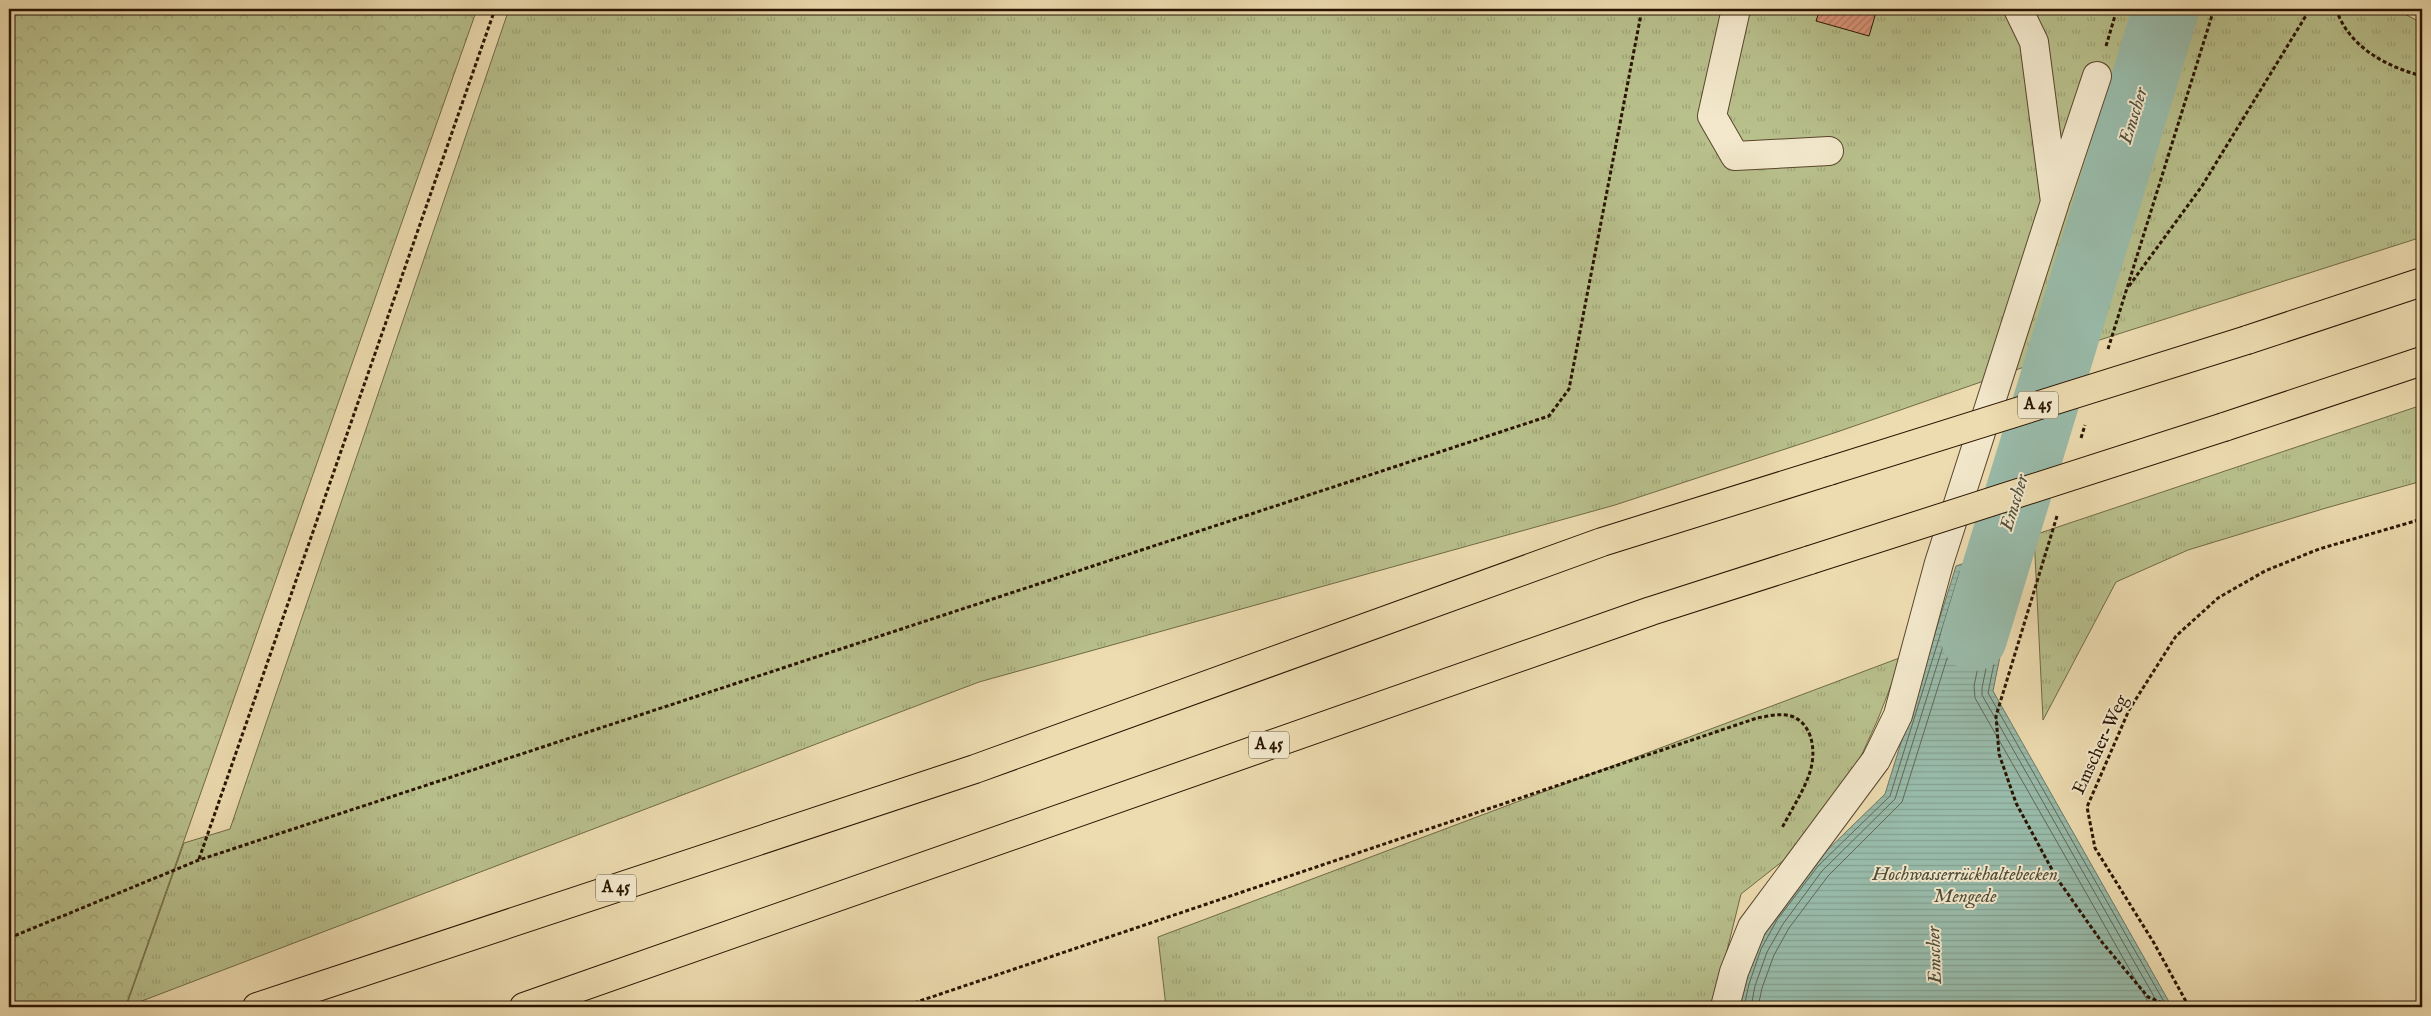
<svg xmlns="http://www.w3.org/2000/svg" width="2431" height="1016" viewBox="0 0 2431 1016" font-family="'IM FELL English',serif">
<defs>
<pattern id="grass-tufts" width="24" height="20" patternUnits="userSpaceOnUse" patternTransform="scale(1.25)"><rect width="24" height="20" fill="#b8c08c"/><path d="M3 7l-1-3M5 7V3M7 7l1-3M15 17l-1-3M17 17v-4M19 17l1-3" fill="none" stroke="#9ea477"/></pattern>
<pattern id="forest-crowns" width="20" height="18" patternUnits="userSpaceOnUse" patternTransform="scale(1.25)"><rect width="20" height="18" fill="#b8c08c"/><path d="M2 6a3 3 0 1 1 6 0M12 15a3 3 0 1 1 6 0" fill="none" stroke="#9ea477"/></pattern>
<pattern id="water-rules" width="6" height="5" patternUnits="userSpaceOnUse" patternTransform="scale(1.25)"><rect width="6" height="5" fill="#99bcab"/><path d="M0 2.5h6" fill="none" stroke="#84a191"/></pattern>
<pattern id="building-hatch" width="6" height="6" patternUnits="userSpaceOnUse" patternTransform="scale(1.25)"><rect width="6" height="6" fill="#dd967b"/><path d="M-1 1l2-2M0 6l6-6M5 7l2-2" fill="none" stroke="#b37962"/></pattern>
</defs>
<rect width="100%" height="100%" fill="#eddcb0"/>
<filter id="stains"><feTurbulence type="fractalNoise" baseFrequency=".004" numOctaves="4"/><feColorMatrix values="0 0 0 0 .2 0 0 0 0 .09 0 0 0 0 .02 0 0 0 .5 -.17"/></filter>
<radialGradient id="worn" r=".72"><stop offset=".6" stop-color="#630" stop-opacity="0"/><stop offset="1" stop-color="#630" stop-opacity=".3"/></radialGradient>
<g fill="url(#grass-tufts)" stroke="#706a46">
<polygon points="509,9 2165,9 2053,357 1837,432 1615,505 979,682 126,1007 184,843 230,829"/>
<polygon points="2168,9 2395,9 2422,23 2422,237 2065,351"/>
<polygon points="2422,405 2422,481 2326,508 2188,550 2116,582 2043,720 2034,535"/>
<polygon points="1902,657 1878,719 1857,765 1788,857 1741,894 1713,1007 1166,1007 1158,937"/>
</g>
<polygon fill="url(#forest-crowns)" stroke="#706a46" points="9,9 477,9 126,1005 119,1007 9,1007"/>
<polygon fill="url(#water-rules)" stroke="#6c7967" points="2023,543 1993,691 2172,1007 1739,1007 1744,983 1757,947 1773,918 1814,863 1885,794 1956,566"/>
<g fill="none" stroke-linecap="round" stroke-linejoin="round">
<g stroke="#616856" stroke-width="1">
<polyline points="1744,1007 1749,984 1761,949 1777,920 1818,866 1890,796 1960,571 2013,552 2016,555 1988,693 2167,1007"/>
<polyline points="1751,1007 1755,986 1767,952 1783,924 1822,871 1895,799 1965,576 2005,562 2007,565 1982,688 1982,695 2160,1007"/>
<polyline points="1758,1007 1762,988 1774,955 1789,928 1828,876 1902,802 1971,582 1995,573 1997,576 1974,686 1975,698 2151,1007"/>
</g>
<polyline stroke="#99bcab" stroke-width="66" points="1974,638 2166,9"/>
</g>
<polygon fill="url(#building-hatch)" stroke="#291401" points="1820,9 1877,9 1869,36 1816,21"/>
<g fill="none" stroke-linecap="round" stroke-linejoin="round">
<g stroke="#5a462d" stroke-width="30">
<g id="minor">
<polyline points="1736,9 1712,116 1735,156 1829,151"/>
<polyline points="2057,196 2097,76"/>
<polyline points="1725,1007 1734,972 1752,927 1876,760 1898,715 1939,563 2055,202 2034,42 2018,9"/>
</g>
</g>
<g stroke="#291401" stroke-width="30">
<g id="highway">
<polyline points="2247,340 2422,282"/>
<polyline points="2224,427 2422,361"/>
<polyline points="257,1007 975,769 1602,542 1829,471"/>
<polyline points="524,1007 1651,611 1810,560"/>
</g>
</g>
<g stroke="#291401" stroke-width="3" stroke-dasharray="4 2.5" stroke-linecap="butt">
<path d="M2336 9C2349 47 2385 66 2422 76"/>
<polyline points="2106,46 2117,9"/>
<polyline points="2129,286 2202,186 2310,9"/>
<polyline points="2108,349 2214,9"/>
<polyline points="2081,438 2085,425"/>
<polyline points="2057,516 1996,716 1999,754 2016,803 2056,877 2101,941 2148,997 2172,1007"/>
<polyline points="199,859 495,9"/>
<polyline points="9,938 199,860 1549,416 1569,389 1642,9"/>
<path d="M902 1007 1757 718C1768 716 1781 713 1791 716 1814 724 1816 753 1810 772 1804 791 1791 810 1782 828"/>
<polyline points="2189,1007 2154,943 2095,848 2087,807 2129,710 2176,636 2218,598 2265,571 2319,549 2422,519"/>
</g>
<use href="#minor" stroke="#f3e8cc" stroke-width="28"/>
<use href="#highway" stroke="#eddcb0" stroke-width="28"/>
<g stroke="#291401" stroke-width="30" stroke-linecap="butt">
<g id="highway-bridge">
<polyline points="1829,471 2247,340"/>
<polyline points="1810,560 2224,427"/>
</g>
</g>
<use href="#highway-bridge" stroke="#eddcb0" stroke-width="28"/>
</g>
<g text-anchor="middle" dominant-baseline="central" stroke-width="4" stroke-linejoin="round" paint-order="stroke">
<g fill="#f3e8cc" stroke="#66543e" stroke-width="1">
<rect x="2018" y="391.5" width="40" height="27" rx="4"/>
<rect x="1249" y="731.5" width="40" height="27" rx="4"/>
<rect x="596" y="874.5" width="40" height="27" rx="4"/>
</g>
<g font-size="16" font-weight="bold" fill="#291401">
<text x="2038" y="405">A 45</text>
<text x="1269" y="745">A 45</text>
<text x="616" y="888">A 45</text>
</g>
<g font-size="18" fill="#291401" stroke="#f3e8cc">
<text transform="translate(2101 745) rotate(-65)">Emscher-Weg</text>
</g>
<g font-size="19" font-style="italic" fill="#504f3c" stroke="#f3e8cc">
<text transform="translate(2134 116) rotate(-73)">Emscher</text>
<text transform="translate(2015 503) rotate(-73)">Emscher</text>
<text x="1965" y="875">Hochwasserrückhaltebecken<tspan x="1965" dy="22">Mengede</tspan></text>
<text transform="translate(1935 955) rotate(-92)">Emscher</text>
</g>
</g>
<rect width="2431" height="1016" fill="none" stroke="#eddcb0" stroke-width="30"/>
<rect x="10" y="10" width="2411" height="996" fill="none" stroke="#291401" stroke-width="2.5"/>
<rect x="15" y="15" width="2401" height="986" fill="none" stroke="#291401"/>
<rect width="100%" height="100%" filter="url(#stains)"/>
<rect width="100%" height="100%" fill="url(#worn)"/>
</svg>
